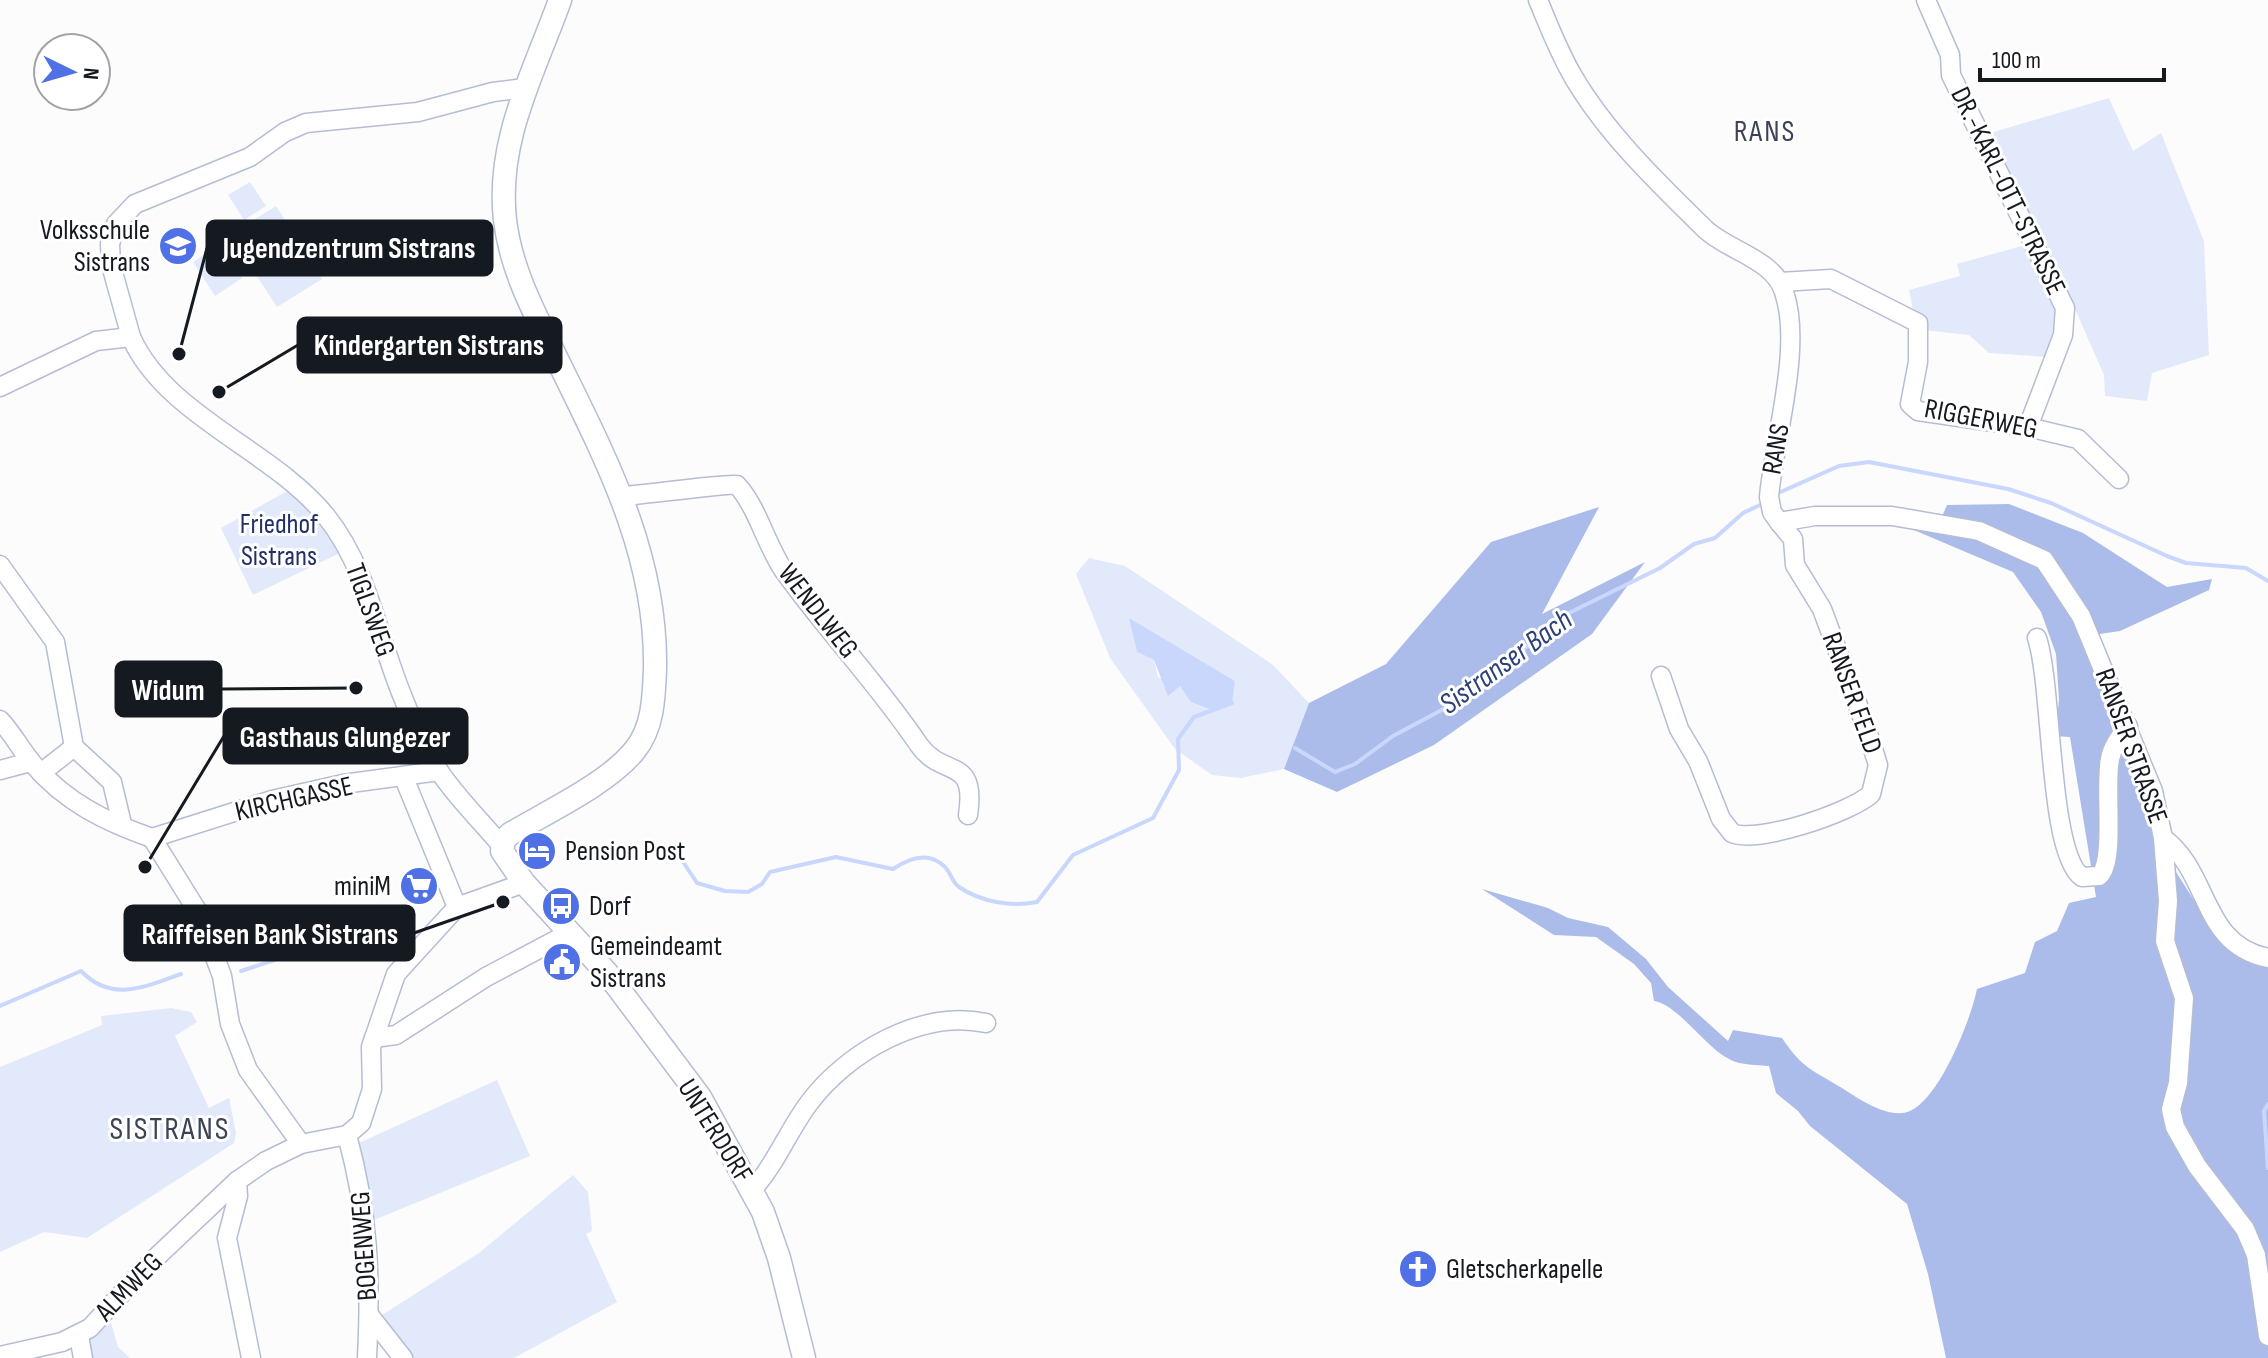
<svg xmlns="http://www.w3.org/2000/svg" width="2268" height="1358" viewBox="0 0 2268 1358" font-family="'Sofia Sans Condensed',sans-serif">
<rect width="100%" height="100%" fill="#fcfcfc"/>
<g fill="#e2e9fb" fill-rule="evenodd">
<polygon points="2109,98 2133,151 2161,133 2204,241 2209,355 2152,373 2147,401 2105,396 2104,375 2075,309 1990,133"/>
<polygon points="250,182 266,206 244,220 228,195"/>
<polygon points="276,206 322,279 277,307 230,235"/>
<polygon points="220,244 242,278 215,296 193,262"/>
<polygon points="2029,244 2057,306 2058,328 2047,357 1989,353 1969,335 1924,330 1913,310 1909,290 1960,276 1957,264"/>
<polygon points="289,490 327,528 340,553 253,595 221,528"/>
<path d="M1089 558 1125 566 1273 665 1309 703 1284 769 1241 778 1212 775 1175 749 1110 658 1076 574ZM1130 619 1235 681 1180 686 1158 677 1154 660 1137 652Z"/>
<polygon points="171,1008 191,1012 197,1022 175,1036 209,1108 229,1098 236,1133 234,1143 87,1238 44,1232 0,1252 0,1067 102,1025 101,1016"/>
<polygon points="497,1080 530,1156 374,1220 360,1159 359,1143"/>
<polygon points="573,1175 588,1192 592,1231 586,1234 617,1302 514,1358 408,1358 379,1317 479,1253"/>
<polygon points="110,1319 118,1347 130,1358 90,1358 88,1338"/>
</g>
<g fill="#abbcea">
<path d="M2009 504 2083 533 2167 587 2212 579 2209 590 2120 631 2086 636 2122 718 2152 834 2223 946 2268 964V1358H1946L1928 1274 1907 1204 1810 1126 1798 1111 1776 1093 1769 1066C1757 1065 1741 1065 1731 1060 1705 1048 1679 1005 1654 1001L1651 983 1634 964 1596 937 1554 935 1482 889 1548 908 1568 918 1608 927 1646 959 1668 987 1728 1041 1733 1030 1782 1038C1803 1069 1811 1069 1842 1088 1859 1099 1889 1120 1910 1111 1940 1098 1971 1019 1977 989L2025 973 2035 942 2057 931 2069 903 2096 897 2070 737 2055 736 2059 700 2056 654 2041 612 2013 572 1902 525 1936 530 1947 505Z"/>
<polygon points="1599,507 1542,614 1645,562 1592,634 1434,745 1337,792 1284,769 1309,703 1386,664 1491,542"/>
</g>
<polygon fill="#c9d7fd" points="1129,618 1235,681 1232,703 1213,710 1191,702 1180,686 1168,696 1154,660 1137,652"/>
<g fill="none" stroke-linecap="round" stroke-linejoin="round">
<g stroke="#c9d7fd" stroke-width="4">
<polyline points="1776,494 1839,466 1869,462 2008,489 2051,503 2167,556 2186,563 2246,568 2268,581"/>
<polyline points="1295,748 1335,772 1355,764 1393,736 1451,705 1484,672 1521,651 1567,614 1660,568 1694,544 1715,538 1743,513 1760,505"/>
<path d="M674 848 697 883 725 891 748 892 762 884 770 872 836 857 893 869C909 858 928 851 944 866 951 872 951 881 959 887 981 902 1011 907 1037 902L1073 855 1153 818 1179 770 1178 739 1194 717 1232 703"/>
<polyline points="241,971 302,951 332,953"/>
<path d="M0 1006 81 971C112 1003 144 987 181 974"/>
<polyline points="2268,1104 2264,1111 2268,1168"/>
</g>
<g stroke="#b4bdd3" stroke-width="21">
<g id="minor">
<path d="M1538 0C1549 26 1559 53 1574 78 1607 134 1658 183 1705 229 1728 251 1774 259 1784 292 1803 347 1774 439 1769 497L1772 512 1779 522 1815 516H1892L1979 531 2044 560 2081 616 2153 791 2163 838 2168 901 2165 941 2184 998 2178 1083 2171 1109 2175 1127 2197 1166 2245 1229 2256 1255 2268 1336"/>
<polyline points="1926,0 1950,55 1951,75 2065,308 2063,335 2028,427"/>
<polyline points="1780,282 1831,279 1918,323 1918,362 1910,404 1918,411 2028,427 2078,439 2119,479"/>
<polyline points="131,337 111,265 110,244 116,224 135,204 250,157 285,132 306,123 418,112 493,92 525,88"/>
<path d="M0 387 96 341 131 337C166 416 273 450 326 516 369 570 378 639 404 700 413 723 425 751 439 771 457 798 481 821 502 846"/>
<path d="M623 496C640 495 731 483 737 485 758 508 766 545 784 571 827 631 878 684 919 745 943 779 977 755 968 815"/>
<polyline points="0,565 55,642 74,747 112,782 122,824"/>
<path d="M2037 638C2053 686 2048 853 2082 877L2099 876C2116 862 2104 787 2110 759 2112 747 2120 737 2128 726"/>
<path d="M1661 676 1679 729 1698 761 1721 819 1732 833C1757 844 1850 813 1871 794L1878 765 1866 727 1822 609 1795 565 1793 539 1779 522"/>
<path d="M0 720C13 734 21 750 33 764 65 802 106 822 152 838"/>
<polyline points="0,770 30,762"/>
<polyline points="41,773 74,747"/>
<polyline points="152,838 198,912 222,976 230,1024 248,1070 301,1144"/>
<polyline points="152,838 272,800 343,784 439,771"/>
<path d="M2163 838C2211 873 2200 944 2268 958"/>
<polyline points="457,907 524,883"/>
<polyline points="374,1038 396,1035 486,977 571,932"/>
<path d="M347 1135C369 1216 371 1275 367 1358"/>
<polyline points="237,1181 238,1196 227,1238 251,1358"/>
<path d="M752 1190C776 1164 788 1131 809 1103 847 1052 922 1009 986 1023"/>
<polyline points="370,1316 403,1358"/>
<polyline points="79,1336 83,1358"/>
<polyline points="0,1356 62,1342 90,1328 146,1267 237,1181 266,1161 301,1144 347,1135 361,1123 372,1089 371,1047 396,974 457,907 404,778"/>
</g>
</g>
<g stroke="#b4bdd3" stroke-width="25">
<path id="major" d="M560 0C534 73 496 140 505 220 511 271 536 316 558 361 607 461 657 555 655 669 654 697 653 728 635 750 609 783 547 812 510 834L504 840 502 851 524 883 607 973 700 1097 763 1212 779 1258 804 1358"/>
</g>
<use href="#minor" stroke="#fff" stroke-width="18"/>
<use href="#major" stroke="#fff" stroke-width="22"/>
</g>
<defs>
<g id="school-disc" transform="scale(2)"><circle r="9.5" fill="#5071e6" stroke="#fff"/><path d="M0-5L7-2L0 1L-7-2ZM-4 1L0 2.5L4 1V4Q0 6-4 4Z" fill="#fff"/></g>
<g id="hotel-disc" transform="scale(2)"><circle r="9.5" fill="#5071e6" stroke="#fff"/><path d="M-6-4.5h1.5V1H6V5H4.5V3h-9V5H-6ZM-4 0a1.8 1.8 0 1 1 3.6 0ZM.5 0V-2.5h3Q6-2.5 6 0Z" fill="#fff"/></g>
<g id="supermarket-disc" transform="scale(2)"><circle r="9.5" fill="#5071e6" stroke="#fff"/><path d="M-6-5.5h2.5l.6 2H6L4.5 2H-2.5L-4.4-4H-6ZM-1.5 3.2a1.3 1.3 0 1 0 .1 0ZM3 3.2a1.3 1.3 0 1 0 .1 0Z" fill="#fff"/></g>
<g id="bus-disc" transform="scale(2)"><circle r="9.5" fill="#5071e6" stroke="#fff"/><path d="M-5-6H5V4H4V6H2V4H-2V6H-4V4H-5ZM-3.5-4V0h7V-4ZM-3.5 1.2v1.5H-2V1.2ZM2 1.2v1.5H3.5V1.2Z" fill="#fff"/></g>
<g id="civic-disc" transform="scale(2)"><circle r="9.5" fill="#5071e6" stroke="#fff"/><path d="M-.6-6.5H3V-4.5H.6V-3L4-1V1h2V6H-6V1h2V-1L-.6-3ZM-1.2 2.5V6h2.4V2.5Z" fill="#fff"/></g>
<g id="church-disc" transform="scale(2)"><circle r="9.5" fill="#5071e6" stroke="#fff"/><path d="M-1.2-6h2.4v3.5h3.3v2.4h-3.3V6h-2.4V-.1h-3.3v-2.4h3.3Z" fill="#fff"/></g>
</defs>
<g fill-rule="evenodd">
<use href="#school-disc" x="178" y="246"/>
<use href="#hotel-disc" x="537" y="851"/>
<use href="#supermarket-disc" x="419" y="886"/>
<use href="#bus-disc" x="561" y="906"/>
<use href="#civic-disc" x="562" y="962"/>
<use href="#church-disc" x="1418" y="1269"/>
</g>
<g text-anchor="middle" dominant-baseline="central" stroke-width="6" stroke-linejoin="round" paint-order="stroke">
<g font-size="28" fill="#151920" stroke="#fff">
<text transform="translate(2008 191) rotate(64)">DR.-KARL-OTT-STRASSE</text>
<text transform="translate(1981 419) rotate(11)">RIGGERWEG</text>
<text transform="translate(1776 449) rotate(-80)">RANS</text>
<text transform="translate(370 610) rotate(70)">TIGLSWEG</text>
<text transform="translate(818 611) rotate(52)">WENDLWEG</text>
<text transform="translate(1852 693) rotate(70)">RANSER FELD</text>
<text transform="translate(2131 746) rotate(70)">RANSER STRASSE</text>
<text transform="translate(294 799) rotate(-13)">KIRCHGASSE</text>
<text transform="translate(715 1131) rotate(58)">UNTERDORF</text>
<text transform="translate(364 1246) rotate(-94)">BOGENWEG</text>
<text transform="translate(129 1287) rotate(-46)">ALMWEG</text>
</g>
<g font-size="28" fill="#151920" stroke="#fff" text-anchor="start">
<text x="150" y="230" text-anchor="end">Volksschule<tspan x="150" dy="32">Sistrans</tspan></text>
<text x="565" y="851">Pension Post</text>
<text x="391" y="886" text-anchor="end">miniM</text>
<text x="589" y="906">Dorf</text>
<text x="590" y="946">Gemeindeamt<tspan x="590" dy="32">Sistrans</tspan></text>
<text x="1446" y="1269">Gletscherkapelle</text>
</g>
<g font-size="28" fill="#203067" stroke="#fff">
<text x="279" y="524">Friedhof<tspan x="279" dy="32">Sistrans</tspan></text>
</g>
<g font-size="30" letter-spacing="2" fill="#3c4356" stroke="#fff">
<text x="1765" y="132">RANS</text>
</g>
<g font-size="30" font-style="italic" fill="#2e4078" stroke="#fff">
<text transform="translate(1506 662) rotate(-36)">Sistranser Bach</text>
</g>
<g font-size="32" letter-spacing="2" fill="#3c4356" stroke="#fff">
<text x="170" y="1129">SISTRANS</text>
</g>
</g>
<path fill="none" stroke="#151920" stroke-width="3" d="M179 354L207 248M219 392L298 345M356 688L221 689M145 867L224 736M503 902L414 933"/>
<g fill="#151920" stroke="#fff" stroke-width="3">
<circle cx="179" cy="354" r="8"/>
<circle cx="219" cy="392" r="8"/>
<circle cx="356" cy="688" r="8"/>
<circle cx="145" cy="867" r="8"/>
<circle cx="503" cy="902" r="8"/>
</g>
<g fill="#151920" stroke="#151920" stroke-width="3">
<rect x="207" y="221" width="285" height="54" rx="8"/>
<rect x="298" y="318" width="263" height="54" rx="8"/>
<rect x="116" y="662" width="105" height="54" rx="8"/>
<rect x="224" y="709" width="243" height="54" rx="8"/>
<rect x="125" y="906" width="289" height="54" rx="8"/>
</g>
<g font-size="30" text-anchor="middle" font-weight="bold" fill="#fff">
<text x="349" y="258">Jugendzentrum Sistrans</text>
<text x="429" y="355">Kindergarten Sistrans</text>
<text x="168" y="700">Widum</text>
<text x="345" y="747">Gasthaus Glungezer</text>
<text x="270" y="944">Raiffeisen Bank Sistrans</text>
</g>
<g transform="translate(72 72) rotate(95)"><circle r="38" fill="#ffffff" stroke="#a1a3a6" stroke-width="2"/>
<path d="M0-6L14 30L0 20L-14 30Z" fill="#5071e6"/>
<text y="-12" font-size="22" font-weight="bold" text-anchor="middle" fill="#151920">N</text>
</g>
<path d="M1980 68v12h184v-12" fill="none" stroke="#151920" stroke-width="4"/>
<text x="1992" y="68" font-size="24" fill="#151920" stroke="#ffffff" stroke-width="6" paint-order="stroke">100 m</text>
</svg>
